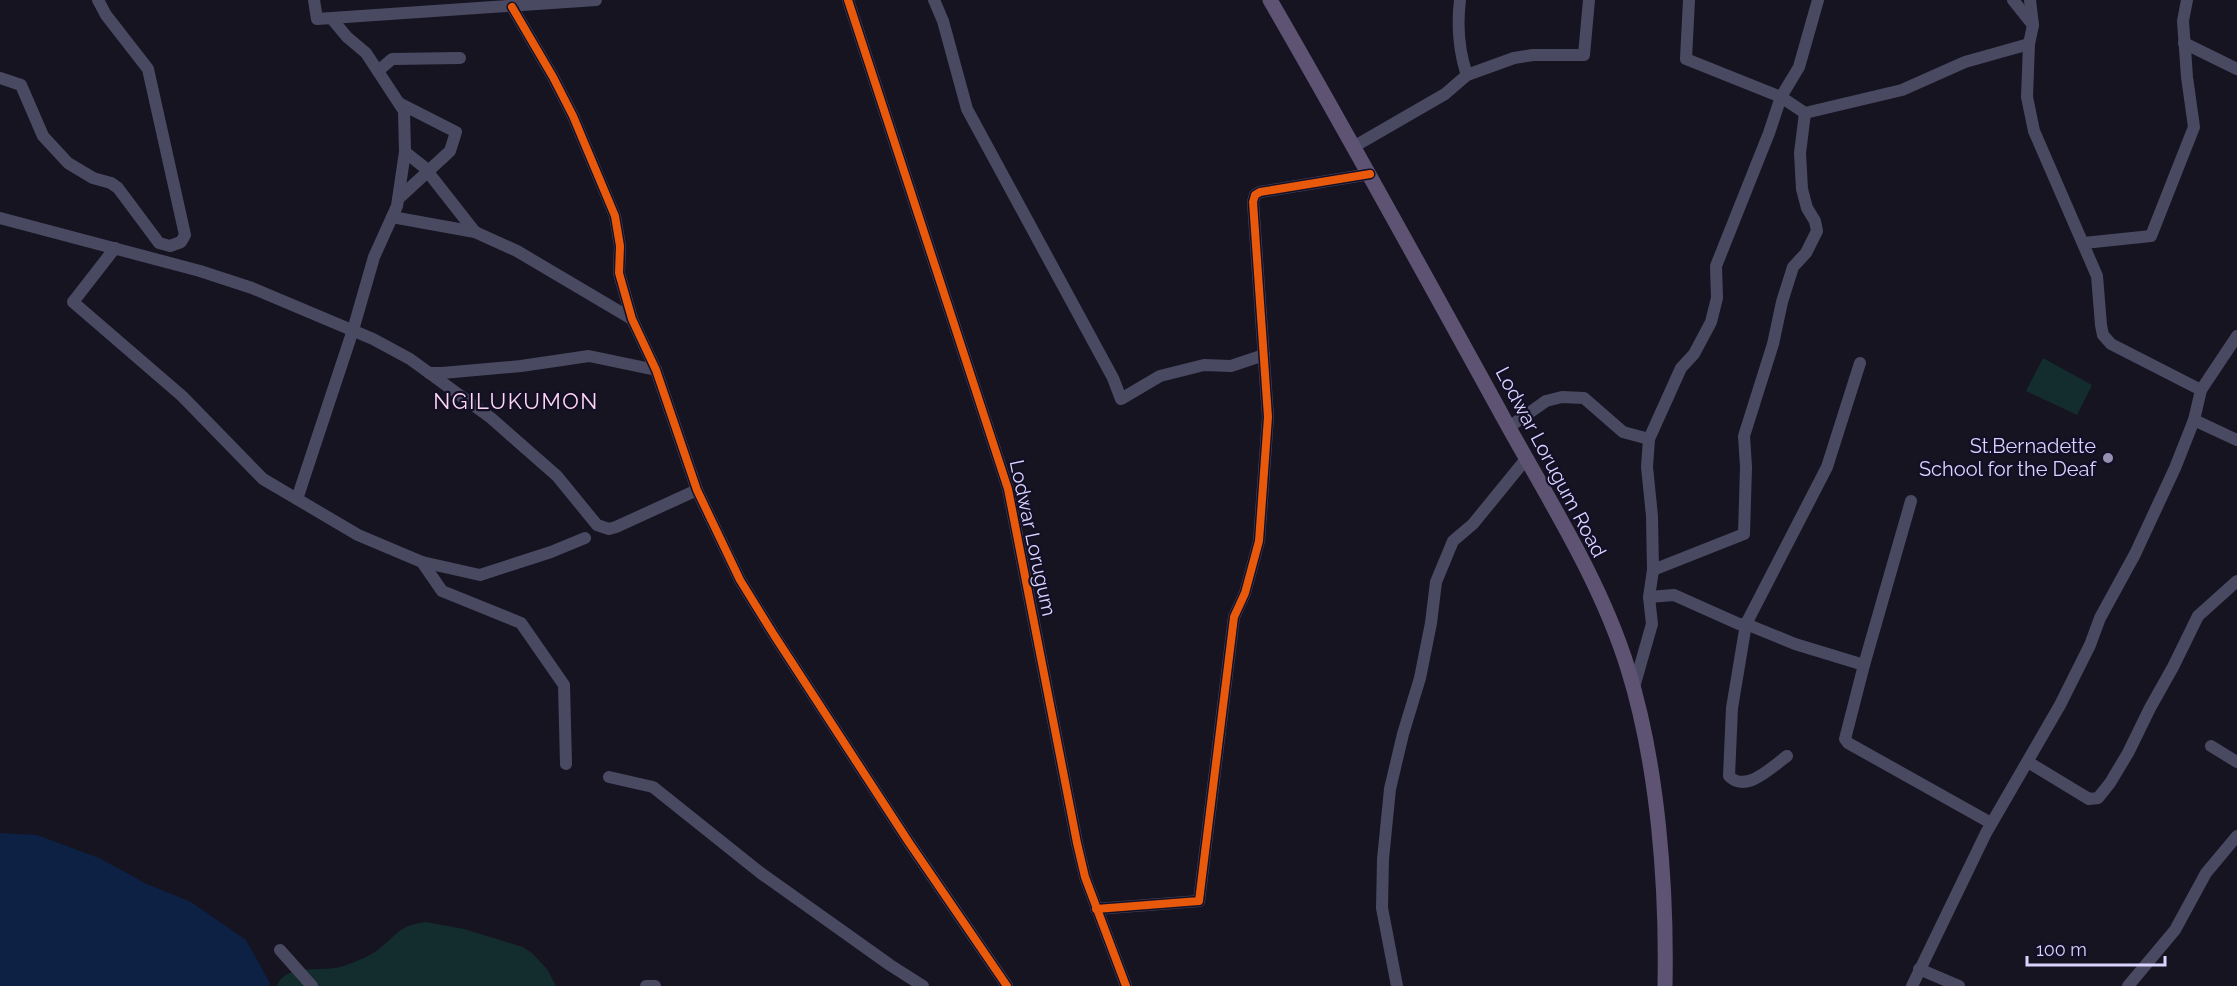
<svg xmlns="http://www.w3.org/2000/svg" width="2237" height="986" viewBox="0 0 2237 986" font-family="Raleway,sans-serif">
<rect width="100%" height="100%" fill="#161421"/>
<g fill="#132c2d">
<polygon points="2043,358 2092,385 2077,415 2026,391"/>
<path d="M426 922 464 929 523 947 532 953 547 969 556 986H277C285 963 321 972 340 967 353 963 368 957 379 949 399 933 398 926 426 922Z"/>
</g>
<polygon fill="#0d2144" points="0,833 37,835 99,858 147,884 191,902 246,940 270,983 269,986 0,986"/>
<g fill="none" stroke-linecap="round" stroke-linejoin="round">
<g stroke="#4a4962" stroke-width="12">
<polyline points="314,0 317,19 596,0"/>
<polyline points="848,0 1008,489 1077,843 1085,877 1126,986"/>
<polyline points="934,0 943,21 967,109 1113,378 1121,399 1160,376 1204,365 1231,366 1264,355"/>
<path d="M1460 0C1457 24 1459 52 1467 75"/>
<polyline points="1689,0 1686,59 1781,97 1805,113 1902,90 1965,62 2029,44"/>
<polyline points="2013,0 2033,25"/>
<polyline points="2030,0 2033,25 2029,44 2027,97 2034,131 2097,276 2101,325 2103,335 2111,344 2201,390"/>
<polyline points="512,7 553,77 573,116 615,216 620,246 619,273 632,319 656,370 697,490 740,580 774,635 908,841 1007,986"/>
<polyline points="2184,43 2237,69"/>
<polyline points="378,71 392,59 460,58"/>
<polyline points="0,78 21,85 43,136 68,163 93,178 111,183 118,188 159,243 170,246 181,242 185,235 148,69 106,15 98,0"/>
<polyline points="1355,146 1445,94 1467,75 1514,58 1533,55 1584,55 1589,0"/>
<polyline points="405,152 424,167 475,232"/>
<polyline points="398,199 450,151 456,132 399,103"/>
<polyline points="392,217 475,232 517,251 632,319"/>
<polyline points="0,218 200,271 252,288 373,339 410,359 491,418 557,476 597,525 609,529 616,527 697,490"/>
<polyline points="2084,243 2151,236 2194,127 2187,77 2183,21 2187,0"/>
<polyline points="115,248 73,302 182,396 263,479 358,535 422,562 442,591 521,623 564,685 566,764"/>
<polyline points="429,373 442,373 521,366 589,356 656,370"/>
<polyline points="2194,420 2237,440"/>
<polyline points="1509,427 1546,401 1562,397 1584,398 1623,432 1649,439"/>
<polyline points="297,499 353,330 374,257 397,206 405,152 404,111 366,53 347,37 332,19"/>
<polyline points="1911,501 1864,665 1845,739 1848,743 1991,823"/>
<polyline points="422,562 480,575 551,552 585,538"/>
<polyline points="1653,570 1744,534 1746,467 1744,436 1773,344 1782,302 1793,267 1806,253 1817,231 1815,221 1807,208 1802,189 1800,153 1805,113"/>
<polyline points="1649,597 1674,595 1739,624 1746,624 1795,644 1864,665"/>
<polyline points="1634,687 1652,624 1649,597 1653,570 1652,516 1647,467 1649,439 1681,368 1694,354 1711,322 1717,298 1716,266 1769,133 1781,97 1799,67 1818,0"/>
<polyline points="2211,746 2237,762"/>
<path d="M1787 756C1773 766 1746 794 1729 776L1732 708 1746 624 1827 467 1860 363"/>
<polyline points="2028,762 2089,799 2098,798 2110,783 2128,753 2150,708 2173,667 2198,616 2237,581"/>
<polyline points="609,777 653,787 762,874 890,965 923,986"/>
<polyline points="1096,909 1199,901 1234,617 1245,593 1259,541 1268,417 1253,202 1255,195 1260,192 1370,174"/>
<polyline points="280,950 312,986"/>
<polyline points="1919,969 1959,986"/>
<polyline points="646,986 655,986"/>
<polyline points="1397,986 1382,908 1383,859 1390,789 1403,734 1420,678 1431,623 1436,582 1453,541 1473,524 1526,459"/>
<polyline points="1912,986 1986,833 2060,705 2090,645 2100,618 2135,554 2175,468 2194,420 2201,390 2237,336"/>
<polyline points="2128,986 2175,930 2206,873 2237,836"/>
</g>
<path stroke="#5e5373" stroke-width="15" d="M1270 0C1350 138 1426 277 1503 417 1547 497 1601 581 1628 669 1658 765 1667 886 1665 986"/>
<g stroke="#130f26" stroke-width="11">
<g id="cycleway">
<polyline points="848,0 1008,489 1077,843 1085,877 1126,986"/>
<polyline points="512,7 553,77 573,116 615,216 620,246 619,273 632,319 656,370 697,490 740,580 774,635 908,841 1007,986"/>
<polyline points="1096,909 1199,901 1234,617 1245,593 1259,541 1268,417 1253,202 1255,195 1260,192 1370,174"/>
</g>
</g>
<use href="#cycleway" stroke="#e8590c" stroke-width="8"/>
</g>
<circle fill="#9591b1" stroke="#130f26" stroke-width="2" cx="2108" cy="458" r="6"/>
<g text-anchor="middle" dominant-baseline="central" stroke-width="4.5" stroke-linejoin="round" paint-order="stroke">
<g font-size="20" fill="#d9d4ff" stroke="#130f26" text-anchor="end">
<text x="2096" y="446">St.Bernadette<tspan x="2096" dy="23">School for the Deaf</tspan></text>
</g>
<g font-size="20" fill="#d9d4ff" stroke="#130f26">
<text transform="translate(1551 462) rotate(62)">Lodwar Lorugum Road</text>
<text transform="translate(1033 538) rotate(78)">Lodwar Lorugum</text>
</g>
<g font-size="22" letter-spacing="1.5" fill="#ffd6f0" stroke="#130f26">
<text x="516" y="401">NGILUKUMON</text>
</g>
</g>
<path d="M2027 956v9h138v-9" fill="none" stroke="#d9d4ff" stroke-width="3"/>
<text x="2036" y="956" font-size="18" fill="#d9d4ff" stroke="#130f26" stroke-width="4.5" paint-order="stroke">100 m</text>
</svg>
